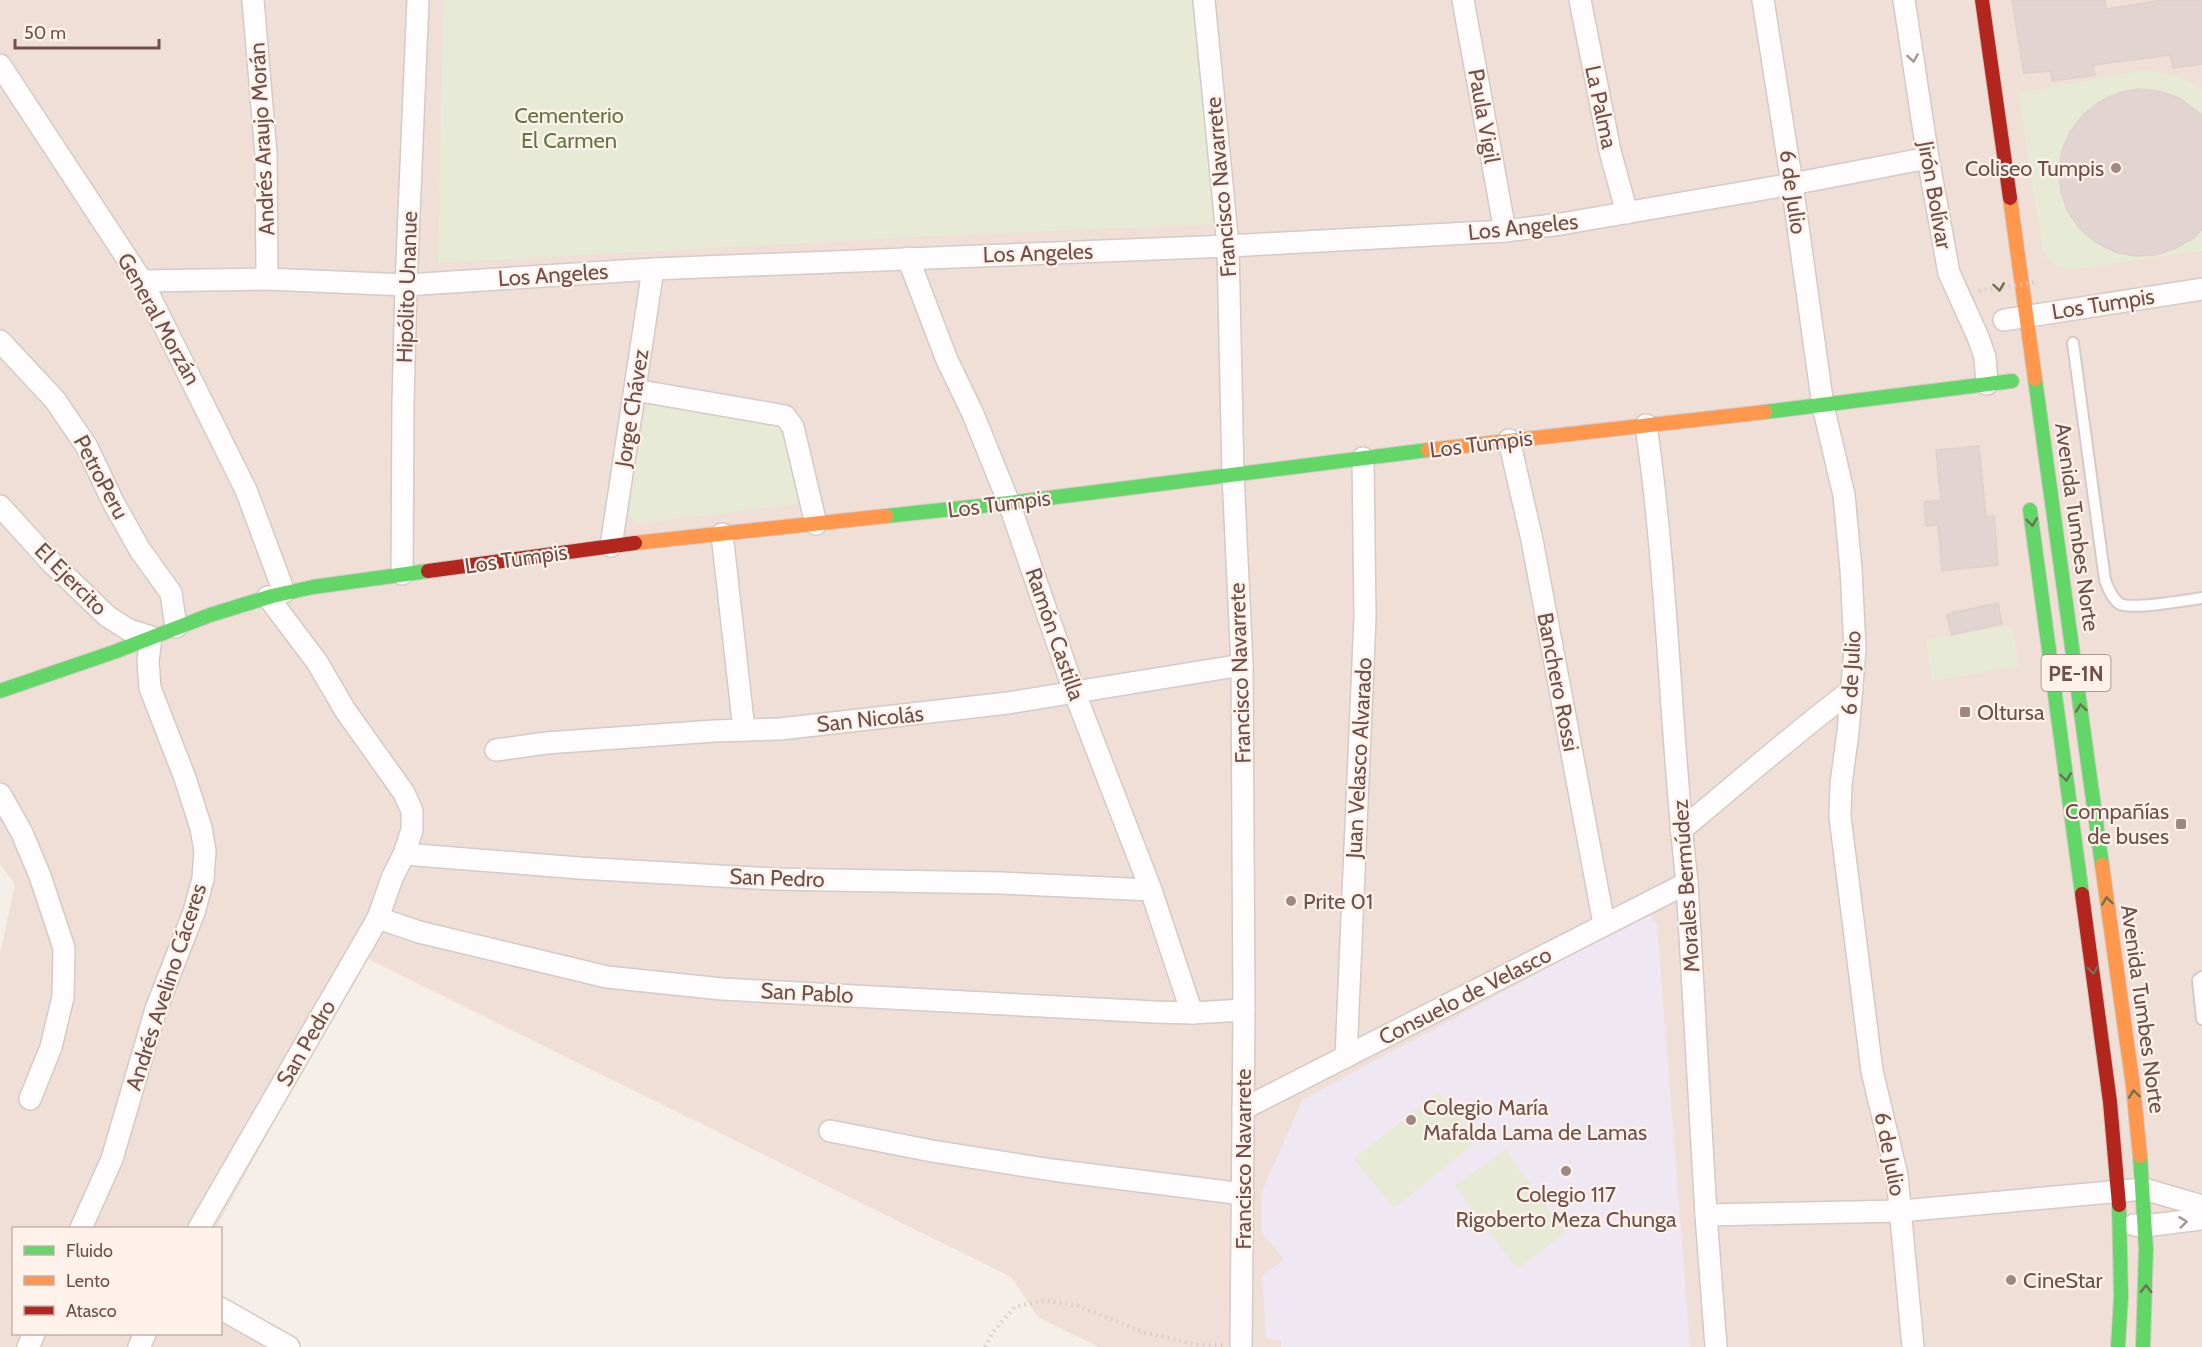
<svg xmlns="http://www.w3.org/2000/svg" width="2202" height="1347" viewBox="0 0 2202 1347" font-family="Cabin,sans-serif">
<rect width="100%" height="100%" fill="#f6eee9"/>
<polygon fill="#efdfd7" points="0,0 2202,0 2202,1347 1099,1347 1038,1317 1011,1277 364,957 216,1228 14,1228 14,1334 220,1334 221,1301 301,1347 0,1347 0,954 15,884 0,864"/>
<polygon fill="#efe7f1" points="1648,914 1657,924 1690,1347 1281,1347 1281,1341 1266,1338 1262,1275 1284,1260 1261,1231 1261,1194 1302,1100"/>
<g fill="#e7ead5">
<polygon points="443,0 1192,0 1215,224 954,235 438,263"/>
<path d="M2139 71C2162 71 2183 76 2202 89V251L2070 270C2057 267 2050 263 2043 253L2018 93Z"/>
<polygon points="658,402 783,427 803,503 635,524 628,514 647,406"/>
<polygon points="2012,625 2019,666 1932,681 1926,640"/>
<polygon points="1438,1092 1477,1141 1394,1208 1354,1159"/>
<polygon points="1505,1150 1566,1232 1517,1269 1455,1186"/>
</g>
<g fill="#e2d5d1" stroke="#ded0cc" stroke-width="1.5">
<polygon points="2012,0 2105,0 2106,9 2164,0 2202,0 2202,64 2173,68 2170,55 2093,65 2095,75 2052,81 2051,71 2024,73"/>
<polygon points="2138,89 2159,91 2179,98 2202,115 2202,229 2194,238 2176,248 2156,255 2135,256 2115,252 2096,242 2080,229 2068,212 2061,192 2059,171 2062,151 2070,132 2083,115 2099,102 2118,93"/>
<polygon points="1979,446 1986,517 1994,516 1998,565 1942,571 1938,525 1926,526 1924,502 1941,500 1936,450"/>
<polygon points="1998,603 2002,624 1951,635 1947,614"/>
</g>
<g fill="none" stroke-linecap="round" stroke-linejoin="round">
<g stroke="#d4cac6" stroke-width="14">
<g id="lane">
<path d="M2073 343 2105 580C2108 588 2112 599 2120 604 2132 610 2186 600 2202 598"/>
<polyline points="2202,977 2198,980 2202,1019"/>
</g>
</g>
<g stroke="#d4cac6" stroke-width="24">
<g id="street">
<polyline points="253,0 266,154 267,279"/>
<polyline points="1204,0 1228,246 1233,475 1242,665 1244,1010 1241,1347"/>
<polyline points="1463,0 1505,231"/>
<polyline points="1580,0 1610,151 1627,213"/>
<polyline points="1763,0 1792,184 1823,406 1844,495 1851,569 1855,649 1848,732 1841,784 1840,817 1872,1071 1897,1176 1913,1347"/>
<polyline points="1904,0 1928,158 1949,273 1978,337 1985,357 1987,384"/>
<polyline points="0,65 142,281 246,490 284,592"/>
<polyline points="908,258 947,360 973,414 1009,503 1074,691 1151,890 1192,1013"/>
<polyline points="142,281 267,279 406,285 653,269 1228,246 1505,231 1561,224 1792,184 1928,158"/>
<polyline points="2004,320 2202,289"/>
<polyline points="0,341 55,400 87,447 113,502 140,550 171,593 176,627"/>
<polyline points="635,390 785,416 793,427 816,524"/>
<path d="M1646 425C1668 577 1670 731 1687 883L1706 1215 1716 1347"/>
<polyline points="1509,440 1532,540 1604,924"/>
<polyline points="0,506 51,562 107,616 129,630 151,637 148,661 150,688 185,778 201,828 205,851 203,879 194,912 156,1009 112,1159 81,1228"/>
<polyline points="722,534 744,730"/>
<polyline points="611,546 653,269"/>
<polyline points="402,574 403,404 406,285 418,0"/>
<polyline points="496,750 546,743 714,731 780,729 1008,703 1242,665"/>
<polyline points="0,794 22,833 40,876 64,948 63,997 51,1047 30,1099"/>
<path d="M1681 830C1738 783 1793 734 1852 690"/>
<polyline points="404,854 579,868 774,879 1001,883 1151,890"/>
<polyline points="378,918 419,932 607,977 722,989 1154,1012 1192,1013 1244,1010"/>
<polyline points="1346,1057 1365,617 1363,458"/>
<polyline points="1243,1109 1687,883"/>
<polyline points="830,1131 932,1151 1052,1170 1243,1194"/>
<polyline points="1706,1215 1901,1211 2144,1189 2202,1206"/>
<polyline points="2134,1225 2145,1226 2202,1219"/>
<polyline points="199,1228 378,918 392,878 404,854 412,830 412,811 404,793 345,710 317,662 268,597"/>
<polyline points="220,1308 289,1347"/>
<polyline points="28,1347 34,1334"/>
<polyline points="139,1347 145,1334"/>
</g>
</g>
<g stroke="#d4cac6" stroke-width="16">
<g id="fast">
<polyline points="2035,379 2102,865"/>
<polyline points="1765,412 2012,381"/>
<polyline points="2030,510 2082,894"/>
<polyline points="886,516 1009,503 1428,450"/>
<polyline points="0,691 114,652 210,615 272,596 313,587 428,571"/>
<polyline points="2140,1156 2146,1249 2143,1347"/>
<polyline points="2118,1347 2121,1297 2119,1205"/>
</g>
</g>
<g stroke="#d4cac6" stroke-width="16">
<g id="slow">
<polyline points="2010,198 2035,379"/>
<polyline points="1428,450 1765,412"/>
<polyline points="635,543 886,516"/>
<polyline points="2102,865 2133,1086 2140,1156"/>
</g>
</g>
<g stroke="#d4cac6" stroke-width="16">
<g id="jam">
<polyline points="1982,0 2010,198"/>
<polyline points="428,571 635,543"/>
<polyline points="2082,894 2110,1102 2119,1205"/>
</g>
</g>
<polyline stroke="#d6ccca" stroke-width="4" stroke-dasharray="1.5 4.5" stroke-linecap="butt" points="985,1347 993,1332 1015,1307 1044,1300 1078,1306 1146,1333 1199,1345 1223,1345"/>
<use href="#lane" stroke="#fefcfc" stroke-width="10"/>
<use href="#street" stroke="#fefcfc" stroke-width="21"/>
<use href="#fast" stroke="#63d668" stroke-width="14"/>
<use href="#slow" stroke="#ff974d" stroke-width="14"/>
<use href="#jam" stroke="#b3261e" stroke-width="14"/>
<polyline stroke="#d6ccca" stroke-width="4" stroke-dasharray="1.5 4.5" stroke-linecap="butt" points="1979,291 2037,282"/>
</g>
<defs><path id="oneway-chevron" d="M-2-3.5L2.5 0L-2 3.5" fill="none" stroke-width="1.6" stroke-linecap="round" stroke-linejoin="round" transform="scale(1.5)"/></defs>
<g stroke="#a99592">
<use href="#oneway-chevron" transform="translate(1913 58) rotate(81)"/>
<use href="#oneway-chevron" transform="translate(2183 1222) rotate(-7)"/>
</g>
<g stroke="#6e7252">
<use href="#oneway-chevron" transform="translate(1999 287) rotate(82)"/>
<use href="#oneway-chevron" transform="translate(2032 522) rotate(82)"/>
<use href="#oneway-chevron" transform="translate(2081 708) rotate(-98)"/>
<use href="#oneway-chevron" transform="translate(2066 777) rotate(82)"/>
<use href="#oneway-chevron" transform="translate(2107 901) rotate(-98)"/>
<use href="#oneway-chevron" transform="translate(2093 970) rotate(82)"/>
<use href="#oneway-chevron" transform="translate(2134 1094) rotate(-97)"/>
<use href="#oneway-chevron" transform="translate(2146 1289) rotate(-89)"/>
</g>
<g fill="#a08782" stroke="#fef2ea" stroke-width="2">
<circle cx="2116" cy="168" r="6"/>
<rect x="1959" y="706" width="12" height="12" rx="3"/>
<rect x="2175" y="818" width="12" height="12" rx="3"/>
<circle cx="1291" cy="901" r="6"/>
<circle cx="1411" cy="1120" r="6"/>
<circle cx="1566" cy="1171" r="6"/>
<circle cx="2011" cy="1280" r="6"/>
</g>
<g text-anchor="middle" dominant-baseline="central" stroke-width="4.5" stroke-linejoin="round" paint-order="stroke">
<rect fill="#fef2ea" stroke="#9b817b" stroke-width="1.5" x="2041.5" y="655" width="69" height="36" rx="4.5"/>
<g font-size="21" font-weight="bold" fill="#71504b">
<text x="2076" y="673">PE-1N</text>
</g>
<g font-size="22" fill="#71504b" stroke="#fef2ea">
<text transform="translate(1601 107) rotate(78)">La Palma</text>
<text transform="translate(1484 116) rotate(80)">Paula Vigil</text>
<text transform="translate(262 139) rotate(-93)">Andrés Araujo Morán</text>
<text transform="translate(1221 187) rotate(-95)">Francisco Navarrete</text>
<text transform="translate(1793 192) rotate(82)">6 de Julio</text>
<text transform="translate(1935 195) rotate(80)">Jirón Bolívar</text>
<text transform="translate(1523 227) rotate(-6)">Los Angeles</text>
<text transform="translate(1038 253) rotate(-2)">Los Angeles</text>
<text transform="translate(553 275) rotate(-4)">Los Angeles</text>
<text transform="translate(407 287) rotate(-88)">Hipólito Unanue</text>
<text transform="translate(2103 304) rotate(-9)">Los Tumpis</text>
<text transform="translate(159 319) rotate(61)">General Morzán</text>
<text transform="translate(632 408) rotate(-81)">Jorge Chávez</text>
<text transform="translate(1481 444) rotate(-7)">Los Tumpis</text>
<text transform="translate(101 477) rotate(62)">PetroPeru</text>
<text transform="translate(999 504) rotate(-7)">Los Tumpis</text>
<text transform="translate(2077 527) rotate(82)">Avenida Tumbes Norte</text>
<text transform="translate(516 559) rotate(-8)">Los Tumpis</text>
<text transform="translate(71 579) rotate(45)">El Ejercito</text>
<text transform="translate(1055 634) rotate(71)">Ramón Castilla</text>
<text transform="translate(1240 673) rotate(-92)">Francisco Navarrete</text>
<text transform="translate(1851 673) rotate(-87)">6 de Julio</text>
<text transform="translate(1558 682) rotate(79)">Banchero Rossi</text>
<text transform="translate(870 719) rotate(-6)">San Nicolás</text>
<text transform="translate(1359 758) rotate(-87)">Juan Velasco Alvarado</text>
<text transform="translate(777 878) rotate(2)">San Pedro</text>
<text transform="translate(1686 886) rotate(-94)">Morales Bermúdez</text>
<text transform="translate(166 987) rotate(-72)">Andrés Avelino Cáceres</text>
<text transform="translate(807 993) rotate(3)">San Pablo</text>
<text transform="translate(1465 996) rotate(-27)">Consuelo de Velasco</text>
<text transform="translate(2143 1009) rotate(82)">Avenida Tumbes Norte</text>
<text transform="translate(306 1043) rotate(-60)">San Pedro</text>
<text transform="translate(1890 1154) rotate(79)">6 de Julio</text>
<text transform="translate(1243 1159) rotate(-90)">Francisco Navarrete</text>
</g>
<g font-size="22" fill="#5e7744" stroke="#fef2ea">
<text x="569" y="115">Cementerio<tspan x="569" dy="25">El Carmen</tspan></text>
</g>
<g font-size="22" fill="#71504b" stroke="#fef2ea" text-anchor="start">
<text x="2104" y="168" text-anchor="end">Coliseo Tumpis</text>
<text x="1977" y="712">Oltursa</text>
<text x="2169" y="811" text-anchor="end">Compañías<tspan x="2169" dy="25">de buses</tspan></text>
<text x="1303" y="901">Prite 01</text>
<text x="1423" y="1107">Colegio María<tspan x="1423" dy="25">Mafalda Lama de Lamas</tspan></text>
<text x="1566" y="1194" text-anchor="middle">Colegio 117<tspan x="1566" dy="25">Rigoberto Meza Chunga</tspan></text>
<text x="2023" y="1280">CineStar</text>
</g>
</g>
<rect x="12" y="1227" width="210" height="108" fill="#fef2ea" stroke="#c6b1aa" stroke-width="1.5"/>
<rect x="24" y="1246" width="30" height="9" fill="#63d668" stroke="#c6b1aa" stroke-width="1.5"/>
<text x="66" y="1257" font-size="18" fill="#71504b">Fluido</text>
<rect x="24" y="1276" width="30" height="9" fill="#ff974d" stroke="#c6b1aa" stroke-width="1.5"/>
<text x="66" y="1287" font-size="18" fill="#71504b">Lento</text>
<rect x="24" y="1306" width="30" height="9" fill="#b3261e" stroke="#c6b1aa" stroke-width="1.5"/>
<text x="66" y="1317" font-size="18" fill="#71504b">Atasco</text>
<path d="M15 39v9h144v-9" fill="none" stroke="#71504b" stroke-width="3"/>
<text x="24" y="39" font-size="18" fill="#71504b" stroke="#fef2ea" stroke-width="4.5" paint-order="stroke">50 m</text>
</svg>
